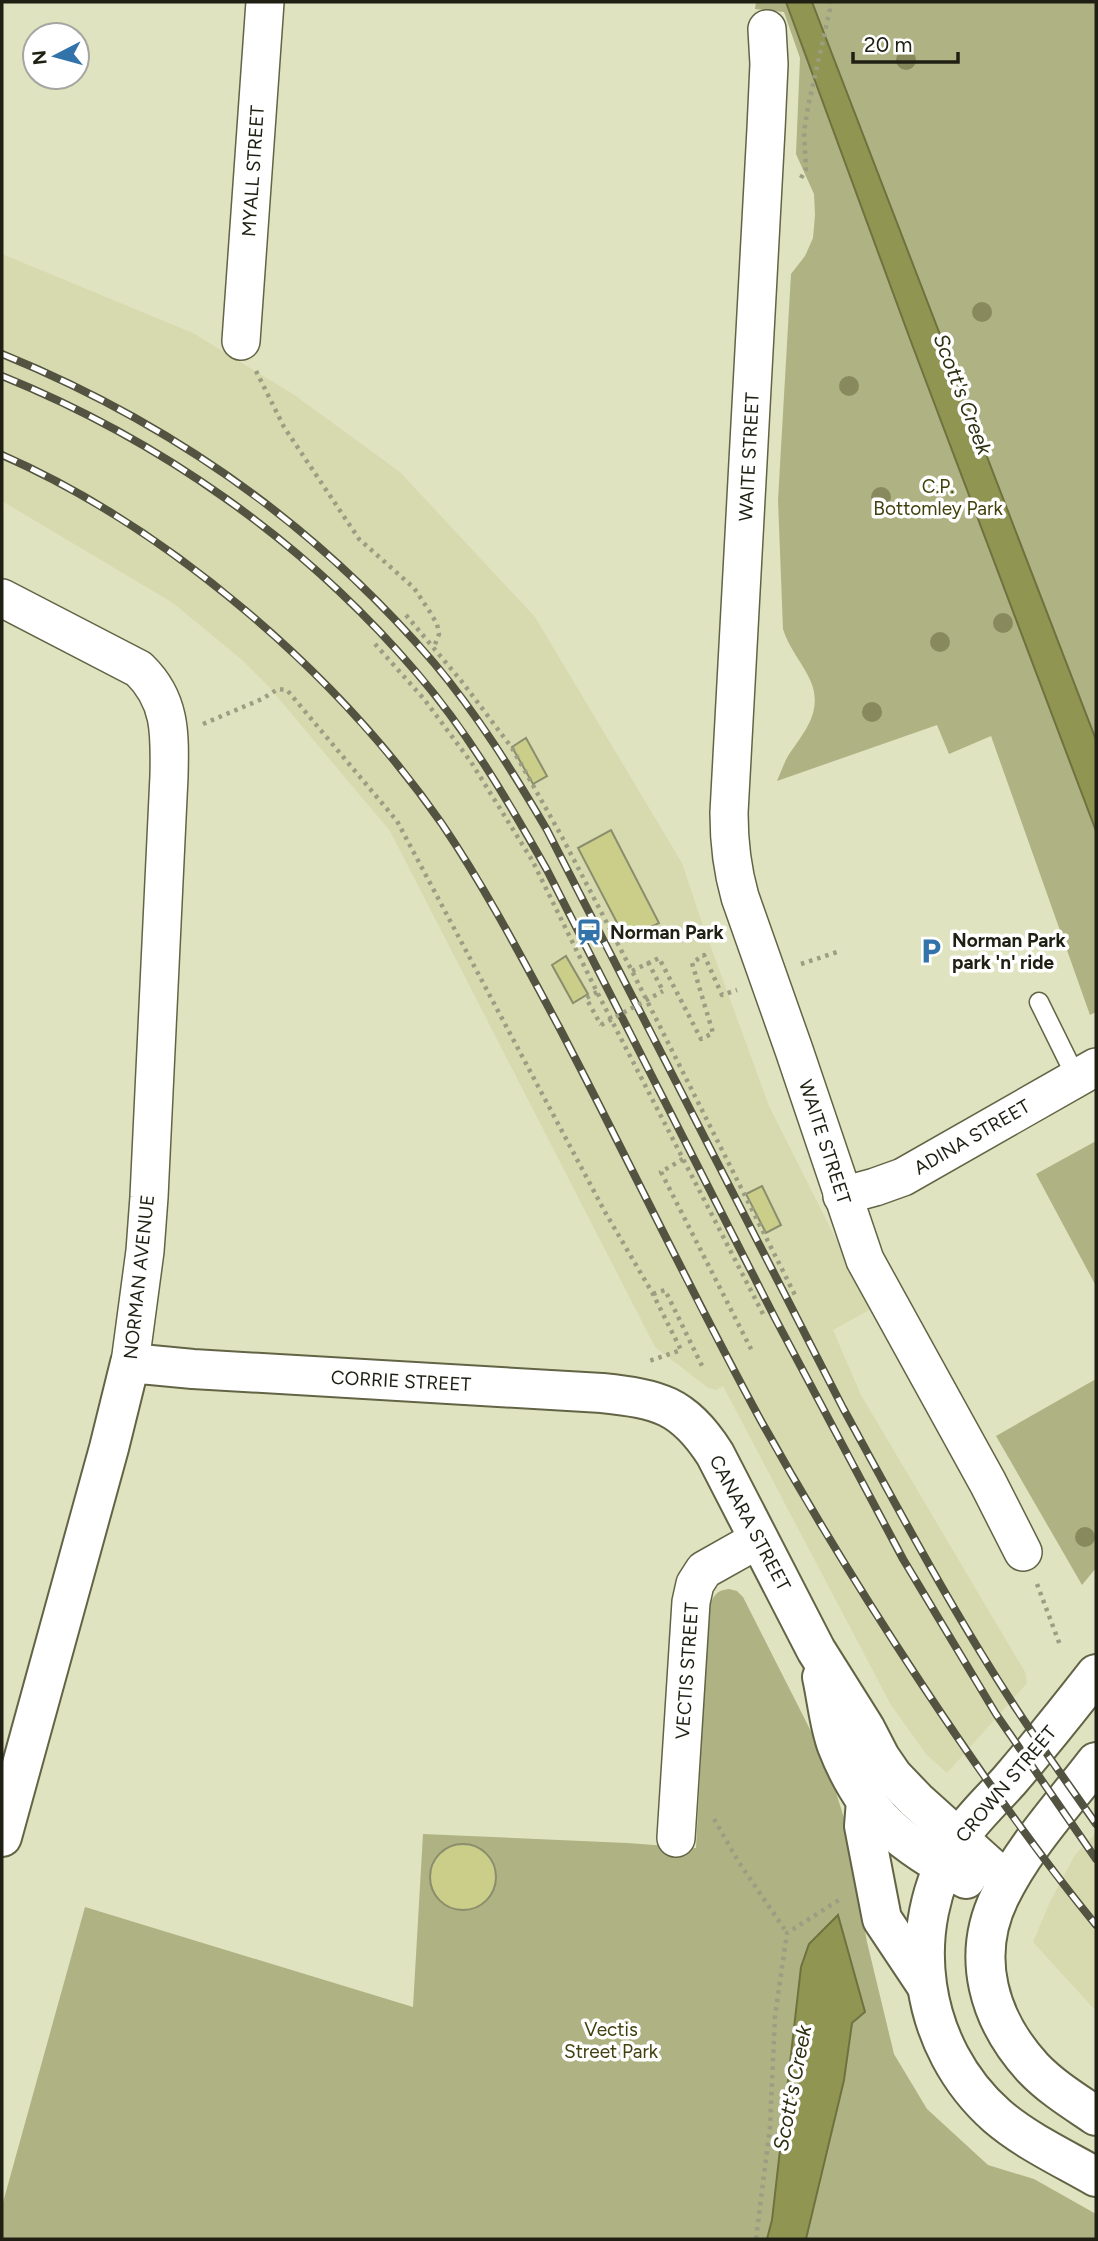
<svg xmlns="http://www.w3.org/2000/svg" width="1098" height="2241" viewBox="0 0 1098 2241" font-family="Figtree,sans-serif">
<rect width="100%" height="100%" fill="#e0e3bf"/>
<g fill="#d7daaf">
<polygon points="2,254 193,333 293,394 400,472 535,617 682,863 700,917 769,1106 871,1309 833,1330 861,1395 1025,1672 1027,1683 947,1773 926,1754 891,1705 723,1386 716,1390 707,1387 655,1347 390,831 269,687 242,660 173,603 2,501"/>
<polygon points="1096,1833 1096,2011 1033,1942 1049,1904 1075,1855"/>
</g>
<g fill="#afb282">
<path d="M756 2H1096V1012L1090 1015 991 736 949 754 937 725 777 781C781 772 784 763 788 756 804 732 823 712 811 682 803 663 789 649 783 629L778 500 791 274 805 256 813 238 815 215 814 194 796 154 800 58 784 12 755 9Z"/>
<polygon points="1096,1141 1096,1286 1036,1174"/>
<polygon points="1096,1379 1096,1568 1082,1585 996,1436"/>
<path d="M729 1589 737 1591 743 1597 826 1761 845 1821 867 1942 894 2054 927 2109 988 2165 1034 2179 1096 2214V2239H2V2206L85 1907 413 2007 423 1834 627 1843 696 1848 709 1609C712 1597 716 1590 729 1589Z"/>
</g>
<g fill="#919552" stroke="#6f723f" stroke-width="2">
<polygon points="786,2 812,2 1096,740 1096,831 910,339"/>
<polygon points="838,1915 865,2012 852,2023 844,2080 806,2239 767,2239 772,2220 801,1967 809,1944"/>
</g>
<g fill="#cace89" stroke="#8b8e6d" stroke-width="2">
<polygon points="526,738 547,776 533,784 512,747"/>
<polygon points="611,830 659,923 626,940 578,848"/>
<polygon points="566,956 588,994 573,1003 552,965"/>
<polygon points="762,1186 781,1225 766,1233 746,1194"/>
<circle cx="463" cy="1877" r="33"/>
</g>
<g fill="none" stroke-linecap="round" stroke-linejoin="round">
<g stroke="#626445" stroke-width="21">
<polyline id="lane" points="1039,1002 1076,1077"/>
</g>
<g stroke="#626445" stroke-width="40">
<g id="street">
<path d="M767 29 769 64 766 129 729 813C729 842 732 869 740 897L794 1050 865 1260 988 1483 1023 1552"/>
<polyline points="241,341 265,2"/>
<path d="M2 598 139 669C171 700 170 733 169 776L149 1197 145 1251 130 1363"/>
<polyline points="842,1196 875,1187 903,1177 1096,1067"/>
<polyline points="676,1838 691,1602 695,1584 704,1570 759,1539"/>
</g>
</g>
<g stroke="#626445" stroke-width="42">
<g id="secondary">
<path d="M1096 1674C1068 1710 1039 1746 1009 1781 992 1800 971 1819 957 1841 902 1929 919 2047 997 2116 1026 2141 1063 2158 1096 2177"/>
<path d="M822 1677C827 1699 829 1725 837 1746 865 1818 902 1843 966 1879"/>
<path d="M1096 1762C1063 1805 1024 1847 1000 1896 970 1957 989 2020 1033 2068 1051 2087 1074 2101 1096 2116"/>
<polyline points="866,1801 864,1826 882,1919 926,1985"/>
<path d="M2 1837 109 1448 130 1363 193 1369 602 1393C658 1399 683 1404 715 1454L816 1650 865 1728 880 1757 893 1776 916 1800 1007 1882"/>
</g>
</g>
<g stroke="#9b9e82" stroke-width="4.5" stroke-dasharray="3.5 5" stroke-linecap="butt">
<polyline points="801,178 806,169 804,132 808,107 830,9 830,2"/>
<polyline points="256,371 284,427 359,539 414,588 430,612 437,624 439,634 434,647"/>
<polyline points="406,615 463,683 512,748 562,837 632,971 797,1299"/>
<polyline points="375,644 424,699 471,762 532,860 597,992 763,1314"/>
<polyline points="203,724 262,699 278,689 287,690 397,821 605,1212 653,1294 681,1350 649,1361"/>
<polyline points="648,962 663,991"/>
<polyline points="801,964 840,951"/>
<polyline points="632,971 659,958 701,1039 713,1033 692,963 704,955 722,995 737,990"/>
<polyline points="597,992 586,998 601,1025"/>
<polyline points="683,1159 661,1172 752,1351"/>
<polyline points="653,1294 665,1290 704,1370"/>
<polyline points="1037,1584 1060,1645"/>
<polyline points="714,1819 738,1861 787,1933"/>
<polyline points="756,2239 770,2127 775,2016 787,1933 842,1898"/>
</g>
<use href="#lane" stroke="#fff" stroke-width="18"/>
<use href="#street" stroke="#fff" stroke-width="37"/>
<use href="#secondary" stroke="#fff" stroke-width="38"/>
<g stroke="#525340" stroke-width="8">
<g id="rail">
<path d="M2 354C169 422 316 525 434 663 477 714 513 772 547 830L843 1408C896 1505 948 1603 1008 1696 1036 1740 1067 1782 1096 1824"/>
<path d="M2 376C160 440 304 541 416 672 468 732 508 801 547 870L775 1318 903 1559 996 1714 1096 1859"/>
<path d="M2 455C170 529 338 674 442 824 486 889 522 958 559 1027 627 1157 690 1290 760 1419 810 1509 864 1597 921 1683 976 1766 1033 1848 1096 1925"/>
</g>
</g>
<use href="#rail" stroke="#fff" stroke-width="5" stroke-dasharray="16" stroke-linecap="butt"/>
<polyline stroke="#9b9e82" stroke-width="4.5" stroke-dasharray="3.5 5" stroke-linecap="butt" points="601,1025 663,991"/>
</g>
<g fill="#888a5d">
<circle cx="906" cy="60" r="10"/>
<circle cx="982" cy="312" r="10"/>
<circle cx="849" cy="386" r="10"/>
<circle cx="881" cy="497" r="10"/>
<circle cx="1003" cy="623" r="10"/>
<circle cx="940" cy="642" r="10"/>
<circle cx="872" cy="712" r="10"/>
<circle cx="1085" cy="1537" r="10"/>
</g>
<defs>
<g id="station-bare" transform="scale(2.1)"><path d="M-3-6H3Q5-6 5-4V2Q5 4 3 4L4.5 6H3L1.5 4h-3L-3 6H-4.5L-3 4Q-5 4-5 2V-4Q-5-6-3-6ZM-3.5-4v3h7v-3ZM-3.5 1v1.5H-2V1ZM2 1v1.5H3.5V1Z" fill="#3273a9" stroke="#fff" stroke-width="2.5" paint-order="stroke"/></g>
<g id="parking-bare" transform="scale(2.1)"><path d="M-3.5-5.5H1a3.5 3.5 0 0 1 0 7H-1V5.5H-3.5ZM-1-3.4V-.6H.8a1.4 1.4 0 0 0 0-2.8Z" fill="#3273a9" stroke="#fff" stroke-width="2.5" paint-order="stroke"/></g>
</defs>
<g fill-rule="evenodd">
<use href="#station-bare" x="589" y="932"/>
<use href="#parking-bare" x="931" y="951"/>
</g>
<g text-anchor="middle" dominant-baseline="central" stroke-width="7" stroke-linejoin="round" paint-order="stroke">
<g font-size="19" fill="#1f2013" stroke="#fff">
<text transform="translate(253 171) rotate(-86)">MYALL STREET</text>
<text transform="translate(749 457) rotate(-87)">WAITE STREET</text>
<text transform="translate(972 1137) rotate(-30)">ADINA STREET</text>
<text transform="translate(825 1142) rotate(72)">WAITE STREET</text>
<text transform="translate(139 1277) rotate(-84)">NORMAN AVENUE</text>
<text transform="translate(401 1381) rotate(3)">CORRIE STREET</text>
<text transform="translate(750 1523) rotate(62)">CANARA STREET</text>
<text transform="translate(687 1671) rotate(-86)">VECTIS STREET</text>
<text transform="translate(1006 1784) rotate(-50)">CROWN STREET</text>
</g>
<g font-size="19" fill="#40410c" stroke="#fff">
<text x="938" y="486">C.P.<tspan x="938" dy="22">Bottomley Park</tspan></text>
<text x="611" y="2029">Vectis<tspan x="611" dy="22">Street Park</tspan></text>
</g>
<g font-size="19" font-weight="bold" fill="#1f2013" stroke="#fff" text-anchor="start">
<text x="610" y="932">Norman Park</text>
<text x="952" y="940">Norman Park<tspan x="952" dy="22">park 'n' ride</tspan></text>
</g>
<g font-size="21" font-style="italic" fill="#2f3012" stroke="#fff">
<text transform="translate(963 394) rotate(69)">Scott's Creek</text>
<text transform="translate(792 2088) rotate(-79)">Scott's Creek</text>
</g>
</g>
<rect width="1098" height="2241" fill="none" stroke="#1f2013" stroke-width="7"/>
<g transform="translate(56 56) rotate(264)"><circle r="33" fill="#ffffff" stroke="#a5a6a1" stroke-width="2"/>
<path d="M0-5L12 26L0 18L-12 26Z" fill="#3273a9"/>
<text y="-10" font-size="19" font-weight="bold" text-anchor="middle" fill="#1f2013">N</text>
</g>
<path d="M853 52v10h105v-10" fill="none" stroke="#1f2013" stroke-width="3.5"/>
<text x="864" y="52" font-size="21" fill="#1f2013" stroke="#ffffff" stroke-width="5" paint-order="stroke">20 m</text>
</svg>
